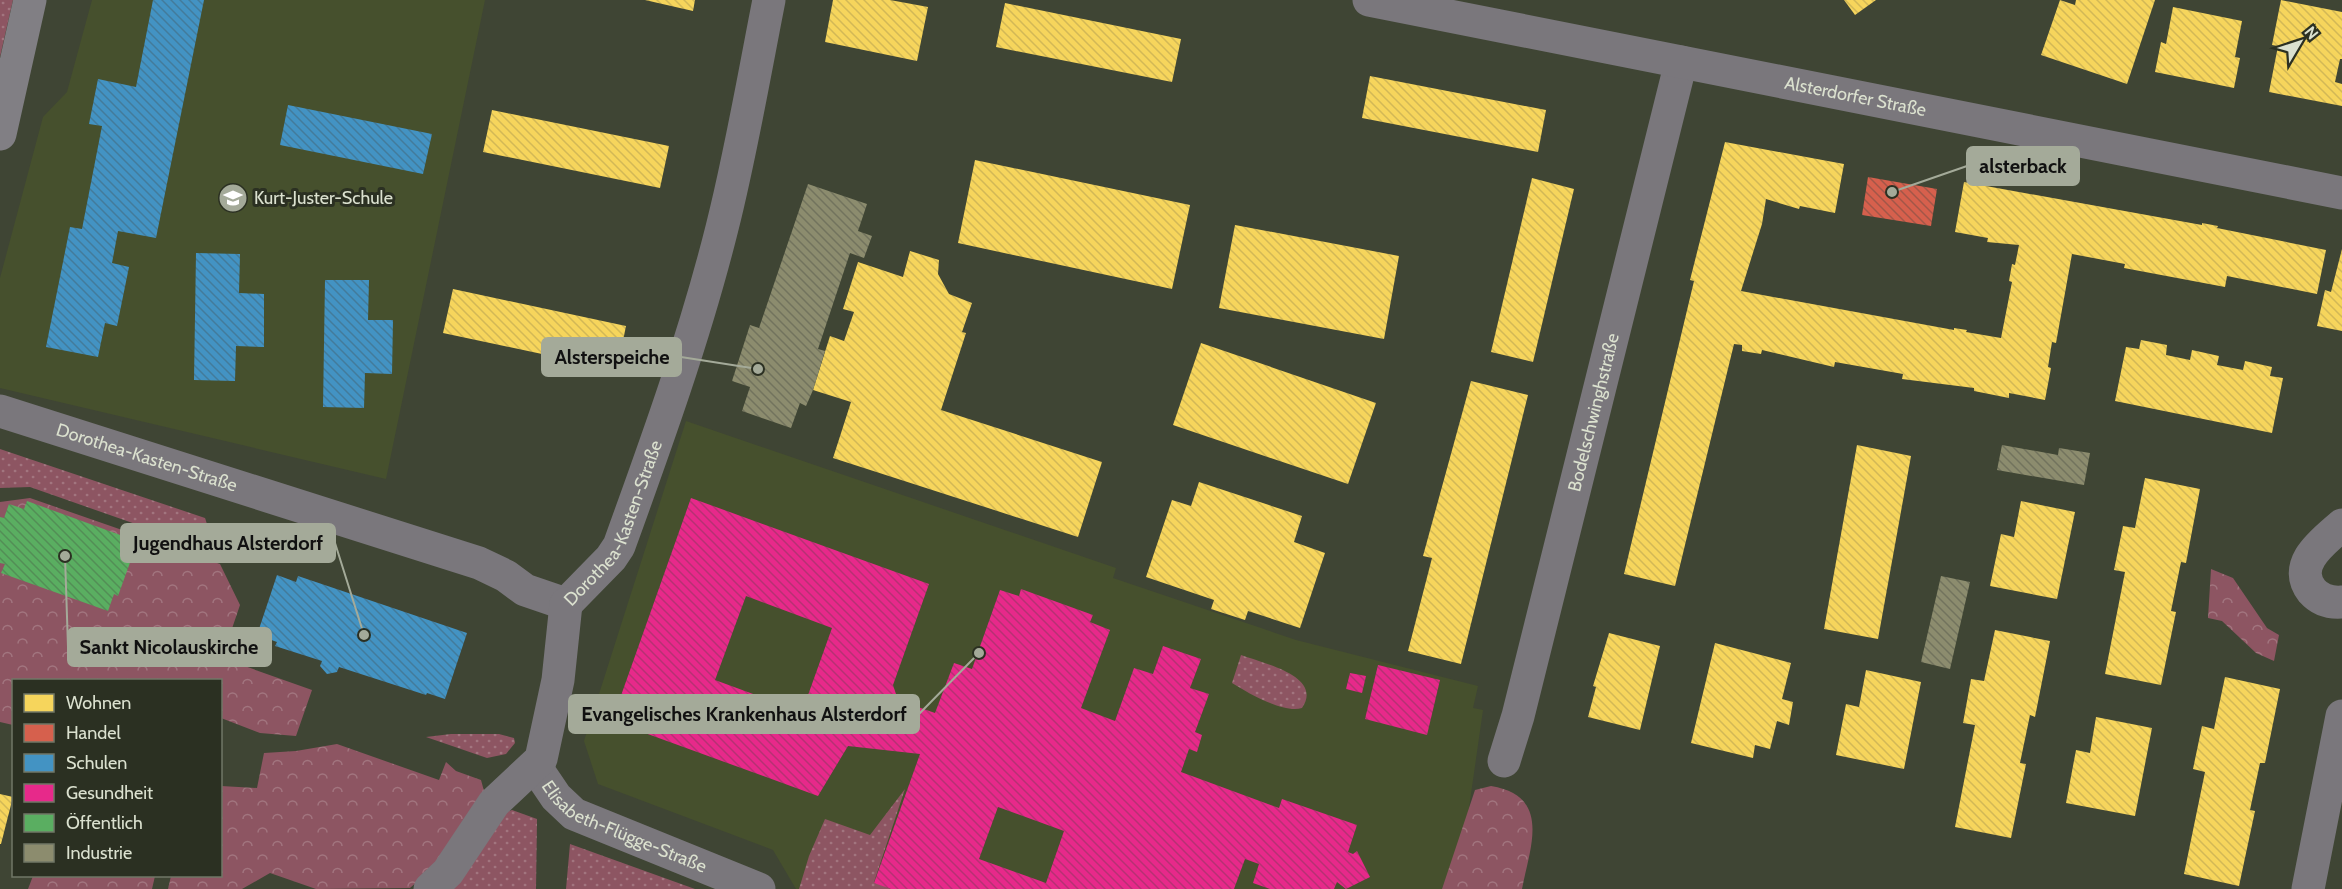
<svg xmlns="http://www.w3.org/2000/svg" width="2342" height="889" viewBox="0 0 2342 889" font-family="Cabin,sans-serif">
<defs>
<pattern id="grass-dots" width="8" height="8" patternUnits="userSpaceOnUse" patternTransform="scale(1.5)"><rect width="8" height="8" fill="#8d5562"/><path d="M2 2h.1M6 6h.1" fill="none" stroke="#a2757f" stroke-width="1.8" stroke-linecap="round"/></pattern>
<pattern id="forest-crowns" width="20" height="18" patternUnits="userSpaceOnUse" patternTransform="scale(1.5)"><rect width="20" height="18" fill="#8d5562"/><path d="M2 6a3 3 0 1 1 6 0M12 15a3 3 0 1 1 6 0" fill="none" stroke="#a2757f"/></pattern>
<pattern id="homes-back-hatch" width="6" height="6" patternUnits="userSpaceOnUse" patternTransform="scale(1.5)"><rect width="6" height="6" fill="#f6d55c"/><path d="M-1 5l2 2M0 0l6 6M5-1l2 2" fill="none" stroke="#d2b856"/></pattern>
<pattern id="shops-back-hatch" width="6" height="6" patternUnits="userSpaceOnUse" patternTransform="scale(1.5)"><rect width="6" height="6" fill="#d6604d"/><path d="M-1 5l2 2M0 0l6 6M5-1l2 2" fill="none" stroke="#a25648"/></pattern>
<pattern id="schools-back-hatch" width="6" height="6" patternUnits="userSpaceOnUse" patternTransform="scale(1.5)"><rect width="6" height="6" fill="#4393c3"/><path d="M-1 5l2 2M0 0l6 6M5-1l2 2" fill="none" stroke="#437b9b"/></pattern>
<pattern id="health-back-hatch" width="6" height="6" patternUnits="userSpaceOnUse" patternTransform="scale(1.5)"><rect width="6" height="6" fill="#e7298a"/><path d="M-1 5l2 2M0 0l6 6M5-1l2 2" fill="none" stroke="#b63173"/></pattern>
<pattern id="public-back-hatch" width="6" height="6" patternUnits="userSpaceOnUse" patternTransform="scale(1.5)"><rect width="6" height="6" fill="#5aae61"/><path d="M-1 5l2 2M0 0l6 6M5-1l2 2" fill="none" stroke="#538e56"/></pattern>
<pattern id="industry-back-hatch" width="6" height="6" patternUnits="userSpaceOnUse" patternTransform="scale(1.5)"><rect width="6" height="6" fill="#8c8c6e"/><path d="M-1 5l2 2M0 0l6 6M5-1l2 2" fill="none" stroke="#72735d"/></pattern>
</defs>
<rect width="100%" height="100%" fill="#3f4534"/>
<g fill="#46502d">
<polygon points="92,0 485,0 386,479 0,388 0,278 43,117 67,92"/>
<polygon points="686,421 1116,568 1113,578 1296,640 1478,686 1473,708 1483,710 1467,822 1442,889 796,889 773,850 598,784 584,741"/>
</g>
<g fill="url(#grass-dots)">
<polygon points="0,0 13,0 0,57"/>
<polygon points="0,449 205,518 208,527 201,547 30,487 0,488"/>
<path d="M1241 655C1262 663 1324 676 1302 708 1284 714 1248 693 1232 683Z"/>
<polygon points="451,734 499,734 514,738 515,743 506,754 487,758 426,737"/>
<polygon points="905,789 874,882 891,889 799,889 809,856 825,819 870,835"/>
<polygon points="512,810 537,819 536,889 448,889 501,814"/>
<polygon points="570,844 695,889 566,889"/>
</g>
<g fill="url(#forest-crowns)">
<polygon points="30,498 220,564 240,605 222,658 312,690 296,736 260,733 221,718 220,680 14,680 13,725 0,722 0,502"/>
<polygon points="2211,569 2233,578 2267,628 2279,635 2274,661 2256,653 2222,621 2208,618"/>
<polygon points="337,744 439,780 446,762 456,771 481,780 484,791 437,864 410,888 316,889 270,873 242,889 168,889 171,876 220,876 221,786 257,788 264,753 296,751"/>
<path d="M1491 786C1552 796 1530 847 1522 889H1442L1475 790Z"/>
<polygon points="33,876 155,876 152,889 28,889"/>
</g>
<g fill="url(#homes-back-hatch)">
<polygon points="645,0 695,0 693,11"/>
<polygon points="833,0 890,0 928,7 917,61 825,42"/>
<polygon points="1844,0 1876,0 1855,15"/>
<polygon points="2060,0 2075,5 2076,0 2155,0 2127,84 2041,55"/>
<polygon points="2281,0 2342,12 2342,59 2340,59 2335,82 2342,84 2342,106 2269,92 2278,46 2272,45"/>
<polygon points="1005,3 1181,39 1172,82 996,47"/>
<polygon points="2173,7 2242,21 2235,57 2240,58 2234,88 2155,72 2161,42 2166,44"/>
<polygon points="1370,76 1546,110 1538,152 1362,118"/>
<polygon points="492,110 669,146 660,188 483,152"/>
<polygon points="1725,142 1844,164 1835,213 1800,206 1799,209 1766,199 1762,224 1741,291 1954,330 1954,328 1967,330 1966,332 2001,338 2012,282 2009,281 2012,264 2015,265 2019,245 1987,242 1988,238 1955,232 1964,182 2202,225 2202,223 2218,226 2217,228 2326,250 2317,294 2227,276 2225,287 2124,268 2125,264 2072,254 2056,343 2052,342 2048,367 2051,368 2045,400 2009,393 2009,398 1974,391 1974,388 1902,379 1903,374 1835,362 1834,367 1762,350 1761,354 1742,351 1742,345 1734,344 1675,586 1624,574 1694,281 1690,280"/>
<polygon points="975,160 1190,205 1172,289 958,243"/>
<polygon points="1532,178 1574,189 1533,362 1491,352"/>
<polygon points="1235,225 1399,256 1384,339 1219,308"/>
<polygon points="2342,249 2342,331 2317,326 2325,290 2331,292"/>
<polygon points="910,251 939,260 938,274 949,294 972,303 962,332 966,333 941,410 1102,462 1078,537 833,458 851,402 813,390 830,336 844,341 854,312 843,309 858,262 903,277"/>
<polygon points="453,289 626,326 617,370 443,333"/>
<polygon points="2141,340 2167,345 2166,355 2190,360 2192,350 2219,356 2217,365 2243,370 2245,361 2272,367 2270,376 2283,378 2272,433 2115,401 2126,347 2139,349"/>
<polygon points="1201,343 1376,403 1348,484 1173,425"/>
<polygon points="1471,381 1528,395 1461,664 1408,651 1432,558 1423,556"/>
<polygon points="1857,445 1911,456 1878,639 1824,629"/>
<polygon points="2145,478 2200,489 2186,563 2181,562 2171,611 2176,612 2161,685 2105,674 2125,572 2114,570 2123,526 2135,528"/>
<polygon points="1199,482 1302,516 1294,542 1325,553 1300,628 1248,611 1245,620 1211,609 1214,600 1146,577 1172,500 1191,506"/>
<polygon points="2021,501 2075,512 2057,599 1990,586 2001,534 2014,537"/>
<polygon points="1995,630 2050,641 2035,717 2030,715 2020,763 2026,764 2011,838 1955,827 1975,725 1963,723 1971,679 1984,681"/>
<polygon points="1609,633 1660,646 1640,730 1588,717 1596,687 1593,686"/>
<polygon points="1715,643 1791,663 1782,699 1793,702 1789,725 1777,721 1770,749 1755,745 1753,758 1691,743"/>
<polygon points="1866,670 1921,682 1904,769 1836,755 1846,704 1859,707"/>
<polygon points="2225,677 2280,689 2265,763 2260,763 2250,810 2255,811 2239,886 2184,874 2205,772 2193,769 2202,726 2214,729"/>
<polygon points="2096,717 2152,728 2135,816 2066,803 2076,750 2090,753"/>
<polygon points="0,794 13,797 1,844 0,844"/>
</g>
<polygon fill="url(#shops-back-hatch)" points="1868,177 1937,189 1931,226 1862,215"/>
<g fill="url(#schools-back-hatch)">
<polygon points="153,0 204,0 156,238 118,231 112,263 129,267 117,326 105,323 98,357 46,347 70,227 82,229 102,126 89,124 98,79 136,87"/>
<polygon points="288,105 432,134 423,174 280,145"/>
<polygon points="196,253 240,254 239,293 264,294 264,347 236,346 235,381 194,380"/>
<polygon points="325,280 369,280 368,320 393,320 392,374 365,373 364,408 323,407"/>
<polygon points="277,575 296,582 298,576 467,633 445,699 427,693 426,695 339,667 337,672 327,674 320,666 322,661 275,646 277,642 257,635"/>
</g>
<g fill="url(#health-back-hatch)" fill-rule="evenodd">
<path d="M691 498 929 584 893 685 898 700 935 713 954 663 972 669 1000 590 1019 596 1021 589 1093 615 1090 622 1110 630 1081 708 1115 721 1134 668 1153 674 1163 646 1201 659 1190 688 1209 694 1195 732 1202 735 1197 752 1189 749 1181 772 1279 808 1282 799 1357 825 1348 852 1353 854 1357 851 1370 877 1346 889 1337 882 1334 889H1270L1253 883 1259 864 1245 859 1234 889H891L874 883 920 754 848 746 818 796 612 721ZM746 596 832 628 802 712 715 680ZM998 807 1064 831 1046 883 979 859Z"/>
<polygon points="1378,665 1440,680 1427,735 1365,719"/>
<polygon points="1350,673 1366,676 1362,693 1346,689"/>
</g>
<polygon fill="url(#public-back-hatch)" points="27,501 134,540 129,556 132,557 118,596 114,594 108,611 1,573 5,564 0,563 0,517 4,518 9,504 24,509"/>
<g fill="url(#industry-back-hatch)">
<polygon points="808,184 867,204 858,231 872,236 864,258 850,253 818,349 825,351 813,390 806,406 800,403 791,428 742,411 750,387 732,381 750,325 759,328"/>
<polygon points="2002,445 2058,455 2059,448 2090,453 2084,485 1997,470"/>
<polygon points="1941,576 1970,582 1950,669 1921,662"/>
</g>
<g fill="none" stroke-linecap="round" stroke-linejoin="round">
<g stroke="#7a777c" stroke-width="33">
<path id="s1" d="M0 411 479 563 506 576 525 590 566 604"/>
<path d="M2342 525C2324 541 2291 564 2312 591 2320 600 2330 603 2342 602"/>
<path id="s2" d="M566 604 611 558 619 546C657 441 695 336 722 228 741 153 754 76 769 0"/>
<path id="s3" d="M1504 761 1518 716 1681 62"/>
<path id="s4" d="M535 766 556 797 574 814 759 889"/>
<polyline points="430,889 448,872 494,803 541,759 558,680 566,604"/>
<polyline points="2308,889 2342,716"/>
</g>
<path stroke="#7a777c" stroke-width="33" id="s5" d="M1369 0 2342 193"/>
<polyline stroke="#817f84" stroke-width="33" points="0,134 30,0"/>
</g>
<defs>
<g id="school-disc" transform="scale(1.5)"><circle r="9.5" fill="#a4aa99" stroke="#2b3022"/><path d="M0-5L7-2L0 1L-7-2ZM-4 1L0 2.5L4 1V4Q0 6-4 4Z" fill="#fff"/></g>
</defs>
<g fill-rule="evenodd">
<use href="#school-disc" x="233" y="198"/>
</g>
<g text-anchor="middle" dominant-baseline="central" stroke-width="6" stroke-linejoin="round" paint-order="stroke">
<g font-size="18" fill="#dbe1cf" stroke="#2b3022">
<text stroke="none"><textPath href="#s5" startOffset="496">Alsterdorfer Straße</textPath></text>
<text stroke="none"><textPath href="#s3" startOffset="360">Bodelschwinghstraße</textPath></text>
<text stroke="none"><textPath href="#s1" startOffset="154">Dorothea-Kasten-Straße</textPath></text>
<text stroke="none"><textPath href="#s2" startOffset="96">Dorothea-Kasten-Straße</textPath></text>
<text stroke="none"><textPath href="#s4" startOffset="112">Elisabeth-Flügge-Straße</textPath></text>
</g>
<g font-size="18" fill="#dbe1cf" stroke="#2b3022" text-anchor="start">
<text x="254" y="198">Kurt-Juster-Schule</text>
</g>
</g>
<path fill="none" stroke="#a4aa99" stroke-width="2" d="M1892 192L1967 166M758 369L681 357M364 635L335 543M65 556L68 647M979 653L919 714"/>
<g fill="#a4aa99" stroke="#2b3022" stroke-width="2">
<circle cx="1892" cy="192" r="6"/>
<circle cx="758" cy="369" r="6"/>
<circle cx="364" cy="635" r="6"/>
<circle cx="65" cy="556" r="6"/>
<circle cx="979" cy="653" r="6"/>
</g>
<g fill="#a4aa99" stroke="#a4aa99" stroke-width="2">
<rect x="1967" y="147" width="112" height="38" rx="6"/>
<rect x="542" y="338" width="139" height="38" rx="6"/>
<rect x="121" y="524" width="214" height="38" rx="6"/>
<rect x="68" y="628" width="203" height="38" rx="6"/>
<rect x="569" y="695" width="350" height="38" rx="6"/>
</g>
<g font-size="20" text-anchor="middle" font-weight="bold" fill="#111">
<text x="2023" y="173">alsterback</text>
<text x="612" y="364">Alsterspeiche</text>
<text x="228" y="550">Jugendhaus Alsterdorf</text>
<text x="169" y="654">Sankt Nicolauskirche</text>
<text x="744" y="721">Evangelisches Krankenhaus Alsterdorf</text>
</g>
<rect x="12" y="679" width="210" height="198" fill="#2b3022" stroke="#717767" stroke-width="1.5"/>
<rect x="24" y="694" width="30" height="18" fill="#f6d55c" stroke="#717767" stroke-width="1.5"/>
<text x="66" y="709" font-size="18" fill="#dbe1cf">Wohnen</text>
<rect x="24" y="724" width="30" height="18" fill="#d6604d" stroke="#717767" stroke-width="1.5"/>
<text x="66" y="739" font-size="18" fill="#dbe1cf">Handel</text>
<rect x="24" y="754" width="30" height="18" fill="#4393c3" stroke="#717767" stroke-width="1.5"/>
<text x="66" y="769" font-size="18" fill="#dbe1cf">Schulen</text>
<rect x="24" y="784" width="30" height="18" fill="#e7298a" stroke="#717767" stroke-width="1.5"/>
<text x="66" y="799" font-size="18" fill="#dbe1cf">Gesundheit</text>
<rect x="24" y="814" width="30" height="18" fill="#5aae61" stroke="#717767" stroke-width="1.5"/>
<text x="66" y="829" font-size="18" fill="#dbe1cf">Öffentlich</text>
<rect x="24" y="844" width="30" height="18" fill="#8c8c6e" stroke="#717767" stroke-width="1.5"/>
<text x="66" y="859" font-size="18" fill="#dbe1cf">Industrie</text>
<g transform="translate(2300 42) rotate(51)" stroke="#2b3022" stroke-width="4.5" paint-order="stroke">
<path d="M0-4.5L10 22L0 15L-10 22Z" fill="#dbe1cf"/>
<text y="-9" font-size="16" font-weight="bold" text-anchor="middle" fill="#dbe1cf">N</text>
</g>
</svg>
